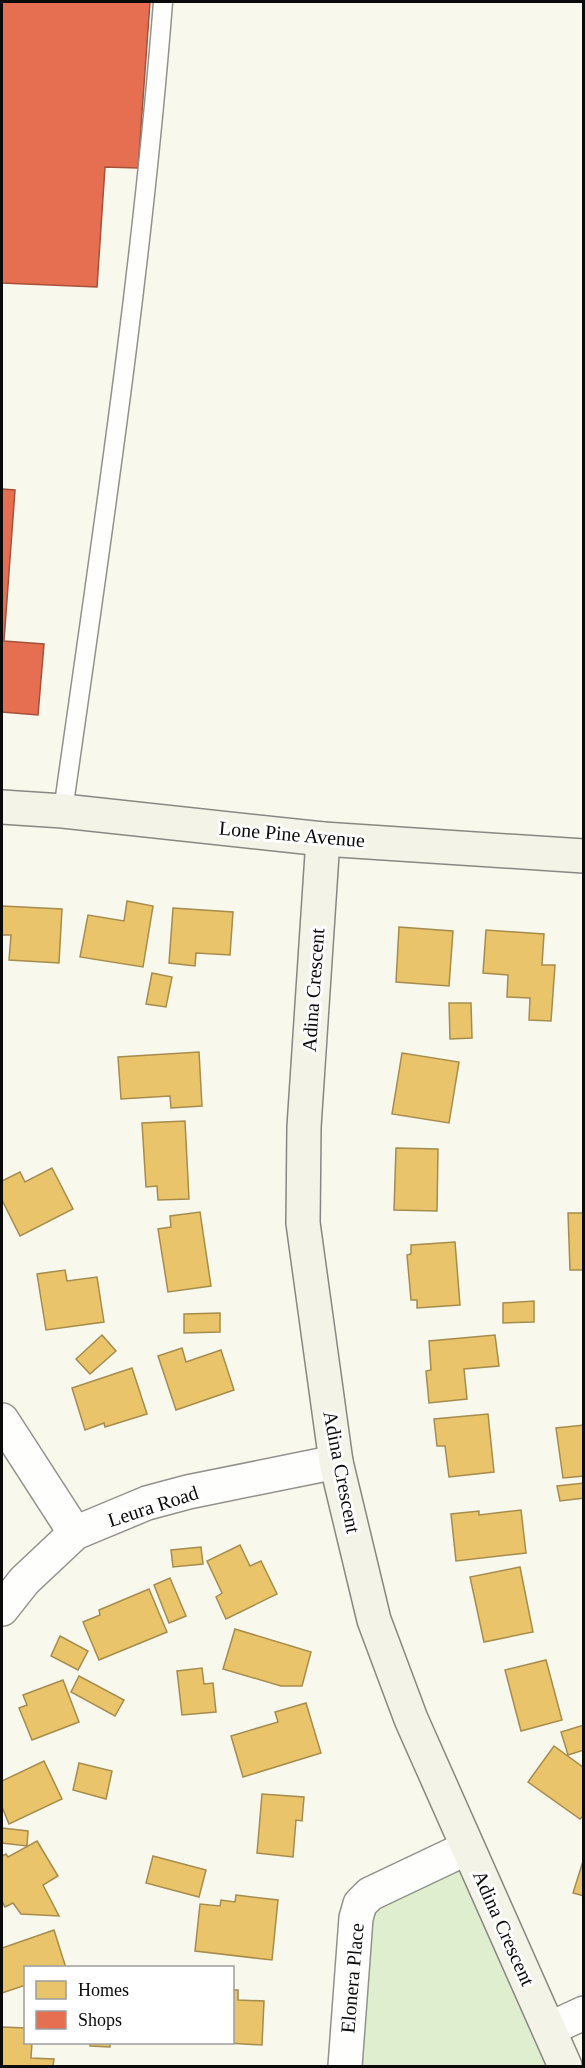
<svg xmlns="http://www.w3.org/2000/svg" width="585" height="2068" viewBox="0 0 585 2068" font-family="'Times New Roman',serif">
<rect width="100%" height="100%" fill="#f9f8ed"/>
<polygon fill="#deeece" points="467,1848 565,2066 345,2066 356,1918"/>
<g fill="#e9c46a" stroke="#a68c4d" stroke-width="1.5">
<polygon points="127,901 153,906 143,967 80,957 88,915 124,921"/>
<polygon points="2,906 62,909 59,963 9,960 11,935 2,935"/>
<polygon points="173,908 233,912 230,955 196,953 195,966 169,963"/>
<polygon points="399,927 453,931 449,986 396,982"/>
<polygon points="486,930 544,934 542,965 555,965 551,1021 529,1020 530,998 507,997 508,975 483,973"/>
<polygon points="152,973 172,977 166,1007 146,1004"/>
<polygon points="449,1003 471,1003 472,1038 450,1039"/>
<polygon points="199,1052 202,1106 171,1108 170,1096 121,1099 118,1057"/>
<polygon points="402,1053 459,1062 449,1123 392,1114"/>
<polygon points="185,1121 189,1199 158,1200 157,1186 146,1187 142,1123"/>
<polygon points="396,1148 438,1149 437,1211 394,1210"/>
<polygon points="52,1168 73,1209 20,1236 2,1200 2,1181 20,1172 25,1182"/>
<polygon points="200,1212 211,1286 168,1292 158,1229 171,1227 170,1216"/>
<polygon points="568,1213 584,1213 584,1270 570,1270"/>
<polygon points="455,1242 460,1305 417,1308 417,1300 411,1300 407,1255 411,1254 411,1245"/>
<polygon points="65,1270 67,1281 97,1277 104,1322 46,1330 37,1274"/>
<polygon points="534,1301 534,1322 503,1323 503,1303"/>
<polygon points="220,1313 220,1332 184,1333 184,1314"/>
<polygon points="102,1335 116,1351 90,1374 76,1359"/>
<polygon points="495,1335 499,1366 464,1369 467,1399 429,1403 426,1371 431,1370 429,1341"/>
<polygon points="182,1348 186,1362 221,1350 234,1390 176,1410 158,1356"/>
<polygon points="132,1368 147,1414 105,1427 104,1423 85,1430 72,1388"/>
<polygon points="488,1414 494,1472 449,1477 445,1446 437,1446 434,1419"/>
<polygon points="584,1425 584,1476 563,1478 556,1428"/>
<polygon points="584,1483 584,1498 560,1501 557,1486"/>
<polygon points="521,1510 526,1553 456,1561 451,1514 479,1511 479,1515"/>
<polygon points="240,1545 250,1566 261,1561 277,1594 226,1619 216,1597 222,1593 207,1561"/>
<polygon points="201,1547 203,1564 173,1567 171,1550"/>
<polygon points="520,1567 533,1632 484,1642 470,1577"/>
<polygon points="170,1578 186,1616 169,1623 154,1585"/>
<polygon points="149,1589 167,1632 99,1660 83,1622 100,1615 99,1610"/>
<polygon points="235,1629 311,1652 302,1686 281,1686 223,1669"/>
<polygon points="60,1636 88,1651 78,1670 51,1656"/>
<polygon points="546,1660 562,1720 521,1731 505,1670"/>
<polygon points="202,1668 204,1684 213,1683 216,1712 182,1715 177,1671"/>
<polygon points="79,1676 124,1700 115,1716 71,1692"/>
<polygon points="63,1680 79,1722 32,1740 19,1708 27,1705 23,1695"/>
<polygon points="306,1703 321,1753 243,1777 231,1736 278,1722 275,1712"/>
<polygon points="584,1725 584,1750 568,1755 561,1732"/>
<polygon points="554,1746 584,1768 584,1815 580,1819 528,1782"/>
<polygon points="44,1761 62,1799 9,1824 2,1807 2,1781"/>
<polygon points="79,1763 112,1771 106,1799 73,1790"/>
<polygon points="262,1794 304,1797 302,1821 296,1820 293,1857 257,1853"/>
<polygon points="2,1828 28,1831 27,1846 2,1843"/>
<polygon points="37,1841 58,1876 43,1885 59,1916 21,1914 13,1903 5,1907 2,1901 2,1856 6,1854 8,1857"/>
<polygon points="153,1856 206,1870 199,1897 146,1883"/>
<polygon points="584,1858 584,1896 573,1893"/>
<polygon points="236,1895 278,1900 272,1960 195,1951 200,1904 220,1906 221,1900 235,1902"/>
<polygon points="54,1930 66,1968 26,1968 26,1985 2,1993 2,1948"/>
<polygon points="232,1990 238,1990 238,2000 264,2001 262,2045 211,2042 232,2042"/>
<polygon points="2,2027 26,2028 26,2042 32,2042 31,2058 54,2059 53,2066 2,2066"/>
<polygon points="75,2042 110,2042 110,2047 90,2046 90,2043"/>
</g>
<g fill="#e76f51" stroke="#a5513c" stroke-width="1.5">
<polygon points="2,2 150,2 138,168 105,167 97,287 2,283"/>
<polygon points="2,489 15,490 4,641 44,644 38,715 2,712"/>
</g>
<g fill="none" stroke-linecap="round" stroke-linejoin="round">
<g stroke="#92918c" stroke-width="21">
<path id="lane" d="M63 811C101 542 142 273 163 2"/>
</g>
<g stroke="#92918c" stroke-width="36">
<g id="street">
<polyline points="2,1420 75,1533"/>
<polyline points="2,1609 24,1581 75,1533 147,1503 188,1492 336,1462"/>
<polyline points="549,2029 584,2013"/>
<polyline points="345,2066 356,1918 360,1904 370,1894 467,1848"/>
</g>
</g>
<g stroke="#888883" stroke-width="36">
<g id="secondary">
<polyline points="2,807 63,811 323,839 584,856"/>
<polyline points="323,839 304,1127 303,1223 336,1462 374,1620 411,1719 565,2066"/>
</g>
</g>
<use href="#lane" stroke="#fefefc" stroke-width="18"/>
<use href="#street" stroke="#fefefc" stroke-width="33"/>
<use href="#secondary" stroke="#f3f3e8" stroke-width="33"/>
</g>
<g text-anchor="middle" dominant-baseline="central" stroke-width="6" stroke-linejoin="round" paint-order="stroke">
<g font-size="20" fill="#0a0a0a" stroke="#fff">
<text transform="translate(292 834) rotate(5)">Lone Pine Avenue</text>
<text transform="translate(313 990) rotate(-86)">Adina Crescent</text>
<text transform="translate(342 1472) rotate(79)">Adina Crescent</text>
<text transform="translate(153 1506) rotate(-18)">Leura Road</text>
<text transform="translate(504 1928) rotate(66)">Adina Crescent</text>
<text transform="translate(352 1978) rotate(-85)">Elonera Place</text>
</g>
</g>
<rect width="585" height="2068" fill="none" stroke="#0a0a0a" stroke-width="6"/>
<rect x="24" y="1966" width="210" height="78" fill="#ffffff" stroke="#9d9d9d" stroke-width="1.5"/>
<rect x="36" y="1981" width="30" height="18" fill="#e9c46a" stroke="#9d9d9d" stroke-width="1.5"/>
<text x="78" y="1996" font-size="18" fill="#0a0a0a">Homes</text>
<rect x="36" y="2011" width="30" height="18" fill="#e76f51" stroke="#9d9d9d" stroke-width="1.5"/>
<text x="78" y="2026" font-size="18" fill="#0a0a0a">Shops</text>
</svg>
